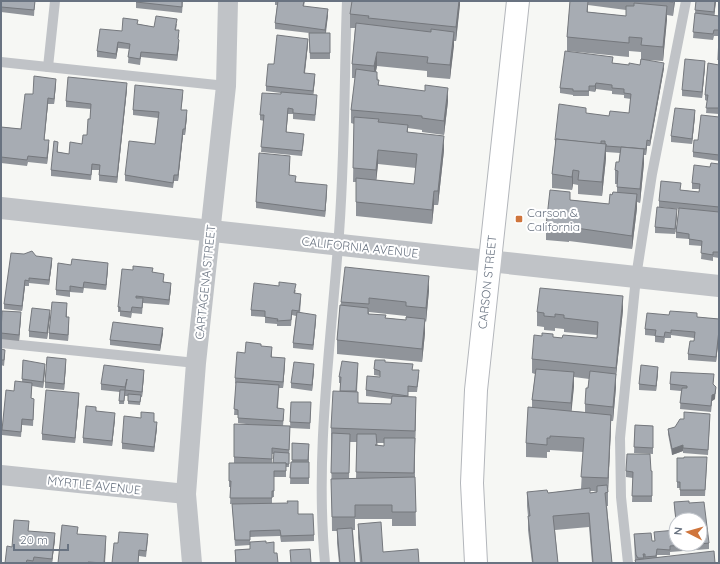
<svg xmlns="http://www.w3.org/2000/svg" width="720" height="564" viewBox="0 0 720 564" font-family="Quicksand,sans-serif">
<rect width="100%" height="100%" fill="#f6f7f4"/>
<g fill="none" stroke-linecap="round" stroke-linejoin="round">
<g stroke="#b3b6bb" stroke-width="24">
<polyline id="secondary" points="476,563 472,483 476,390 518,1"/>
</g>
<g stroke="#c0c3c7" stroke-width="10">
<polyline points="1,62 226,86"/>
<polyline points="48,67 55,1"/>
<polyline points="1,343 196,363"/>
<path d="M325 563C315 457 330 351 338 246 345 165 344 82 347 1"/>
<polyline points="628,563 621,497 620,438 636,277 652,174 686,1"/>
</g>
<g stroke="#c0c3c7" stroke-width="20">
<polyline points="1,475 186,494"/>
<polyline points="192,563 186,494 196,363 226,86 228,1"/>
</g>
<polyline stroke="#c0c3c7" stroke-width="22" points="1,208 719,286"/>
<use href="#secondary" stroke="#fff" stroke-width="22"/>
</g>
<g fill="#90949a" fill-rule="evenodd">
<polygon points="1,1 35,1 34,16 1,12"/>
<polygon points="136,1 183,1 182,13 136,8"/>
<polygon points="275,1 305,1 304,6 328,15 326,33 330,33 330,59 310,59 309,33 275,29 275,23 277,5 275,5"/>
<path d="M460 1 456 41H454L450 79 427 77V71L377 66 376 71 379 86 448 101 444 135 422 132V130L408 128V132L444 150 438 205H434L432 224 356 216V182H353L354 124 351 123V110L355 78H352V64L355 28H350V14ZM378 164 416 168 414 184 376 180Z"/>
<path d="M570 1H675L673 16 667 15 663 61 646 60 664 68 650 146H647L646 155H644V163L640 203 637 202V208L632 249 569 241V242L546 240V226L570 200 609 204 612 195 617 192V184H615V170L619 162 620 153 606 152V158L602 196 578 194V185L573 184 572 190 552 188V174L555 146V140L586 114 609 116 629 113 631 99 624 98V95L612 94V91L596 89 595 92 589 91V96H573V95L560 93V88L613 63 629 65H640L641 59V52L629 51V57L567 51V37ZM588 5 626 10V16L588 12Z"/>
<polygon points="696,1 716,1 714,16 719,16 719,114 706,113 707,101 705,100 705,95 718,65 719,36 714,36 713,40 693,38"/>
<polygon points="138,24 154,27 177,24 176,30 179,36 178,39 179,45 177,61 141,57 140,65 128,63 129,49 118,48 116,59 97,57 97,51 122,31"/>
<polygon points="308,44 305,73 315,79 313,95 317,101 315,121 293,119 293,114 288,114 286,132 304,140 302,156 261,152 264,121 260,120 260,115 281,94 281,93 266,91 266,86 274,64"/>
<polygon points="705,67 702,98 682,96 682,90"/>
<polygon points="56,84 54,104 48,104 44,140 49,146 47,164 28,162 27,166 1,163 1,127 21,129 33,94"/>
<polygon points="127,89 117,183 99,181 99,170 92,170 91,180 51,176 51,170 58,147 58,152 69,154 82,144 87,135 90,119 91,109 66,107 66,101"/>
<polygon points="183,96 181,110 187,116 185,135 183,135 178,181 174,181 173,188 125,181 125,175 155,144 158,118 133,115 133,110"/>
<polygon points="695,116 692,144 671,142 671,136"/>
<polygon points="719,117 719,161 693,157 693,152 698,140"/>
<polygon points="290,162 289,175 296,182 327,191 325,217 256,208 256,202"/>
<polygon points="719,164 719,258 713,257 713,261 701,259 702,246 689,245 689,239 676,238 676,232 679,209 659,207 659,201 681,190 699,192 700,189 692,189 692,183 710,167"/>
<polygon points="677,214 675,234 655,233 655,227"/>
<polygon points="36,256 52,263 49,285 29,283 29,286 25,286 22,311 4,309 4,304"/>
<polygon points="108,268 106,290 84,288 83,293 70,292 70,297 56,295 56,290"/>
<polygon points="153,272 171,288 169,305 143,303 142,314 132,313 131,318 120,316 120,312 118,312 118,307"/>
<polygon points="296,290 295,293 301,300 300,313 316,320 313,350 293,348 293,343 296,316 292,315 291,326 277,326 277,324 265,323 265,317 251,316 251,310"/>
<path d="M429 290 426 322 425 321V333L422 362 337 354V340L341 302ZM369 312 406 316V320L386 318 369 314Z"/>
<polygon points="67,309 67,317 69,323 68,341 49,339 49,333"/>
<path d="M623 310 616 376V387L613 421H611L608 492V506H607L612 563H592L589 527 555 530 558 563H532L528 530V516L527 506V492L548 493 581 489 583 452 550 450V452H547V458L526 457V443L532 407V400L535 374 532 373V359L553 337 562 338H597V335L564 332V329L555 328V331L544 330V327L537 326V312ZM574 377 589 379 585 404V412L571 411 574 386ZM590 491H597L590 493Z"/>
<polygon points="669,315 697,317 719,319 719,336 716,362 688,360 688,354 694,341 694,338 671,335 671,338 665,338 664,343 655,342 655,336 645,335 645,329"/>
<polygon points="50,316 47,339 29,337 29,331"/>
<polygon points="21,317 19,341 1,339 1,324"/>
<polygon points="163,333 160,351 110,345 110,340"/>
<path d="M261 346 272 352V357L285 364 283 388H279L278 408 284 415 283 426H290L289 467H286V477H274V497H272V503L298 514 314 535V541L281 542 280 536 250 537V542L266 543 274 553 278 563H235V550L250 549V545L235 546 232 504H247H230L231 487H229V463H234V424L254 425 238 423V415H234L236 384 235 383V378L245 353ZM272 454H274L273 463H272Z"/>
<polygon points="1,349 5,356 4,366 1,365"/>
<polygon points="23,360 45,370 43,388 32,386 31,398 34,404 33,426 22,425 21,437 2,435 2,430 14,391 22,382"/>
<path d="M385 362 413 370 419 376 417 392H408V396L416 410 415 445V477L416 526H392V519H355V530H353L355 563H339L337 543V531H332L331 428 340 391V383H339V377L358 368 357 392 358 403 391 404 392 399 366 396V390L380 377V376L374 375V369ZM350 442H357L356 478H349ZM377 443H384V446L377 445Z"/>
<polygon points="66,365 64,390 45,388 45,382"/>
<polygon points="314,370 312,391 291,388 291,383"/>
<polygon points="658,373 656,391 639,390 639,384"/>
<polygon points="144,375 142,397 141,397 140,405 128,404 128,396 125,396 125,390 124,404 119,404 120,392 101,390 101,384"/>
<polygon points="714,379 713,384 715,399 712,401 711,412 680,409 681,391 670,390 670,384"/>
<polygon points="79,399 75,443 42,440 42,434"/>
<polygon points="291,402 311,402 310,429 290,428"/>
<polygon points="115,419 112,446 83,443 83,438"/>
<polygon points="154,419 154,422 157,428 154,452 122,449 122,443"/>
<polygon points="710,420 708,455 683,453 683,451 672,455 668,434 668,429"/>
<polygon points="635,425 653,426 653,454 634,453"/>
<polygon points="292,443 309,444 309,484 290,484 291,462 292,462"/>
<polygon points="677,458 707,463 705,496 680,496 680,488 677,488"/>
<polygon points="626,471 652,471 652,502 632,502 633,478 626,477"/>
<polygon points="674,502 689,503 709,543 709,549 670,552 670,555 657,555 657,557 715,563 635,563 634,534 652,541 655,541 654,532 700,544 676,520 676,527"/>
<polygon points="358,524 383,552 419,563 360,563 358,538"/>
<polygon points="29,527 28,531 55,539 52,563 34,562 33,563 5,563 12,547"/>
<polygon points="148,540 146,557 139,556 138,563 112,563 118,543"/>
</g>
<g fill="#75787d">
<polygon points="459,1 460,1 460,5 456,41 456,27"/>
<polygon points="674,1 675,1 673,16"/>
<polygon points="715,1 716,1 714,18 714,12"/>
<polygon points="667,6 667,20 663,61 663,47"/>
<polygon points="328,9 328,15 325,36 325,30"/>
<polygon points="454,32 454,46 450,79 450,65"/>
<polygon points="308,39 308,44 304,78 304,73"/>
<polygon points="179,40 179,45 177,61 177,55"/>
<polygon points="118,42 118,48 116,59 116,54"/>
<polygon points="377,52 377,66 374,80 374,66"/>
<polygon points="705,61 705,67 702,98 702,92"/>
<polygon points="664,63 664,68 650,146 650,141"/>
<polygon points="315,74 315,79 313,97 313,91"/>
<polygon points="56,79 56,84 54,104 54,99"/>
<polygon points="127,83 127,89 117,183 117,177"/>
<polygon points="596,83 596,89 595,92 595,86"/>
<polygon points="448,88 448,101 444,135 444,121"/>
<polygon points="48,98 48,104 44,145 44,140"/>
<polygon points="288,108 288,114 286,138 286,132"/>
<polygon points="187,110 187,116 185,135 185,129"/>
<polygon points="695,110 695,116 692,144 692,139"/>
<polygon points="183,129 183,135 178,181 178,175"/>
<polygon points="444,136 444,150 438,205 438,191"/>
<polygon points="49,140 49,146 47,164 47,158"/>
<polygon points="647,140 647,146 646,155 646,149"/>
<polygon points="606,144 606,158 602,196 602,182"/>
<polygon points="644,149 644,163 640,203 640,189"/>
<polygon points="378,150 378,164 376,184 376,170"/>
<polygon points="573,170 573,184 572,190 572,177"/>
<polygon points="327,185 327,191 325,217 325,211"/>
<polygon points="434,191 434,205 432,224 432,210"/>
<polygon points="637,194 637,208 632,249 632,236"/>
<polygon points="677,209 677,214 675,234 675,229"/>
<polygon points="52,258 52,263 49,285 49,280"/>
<polygon points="108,263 108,268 106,290 106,285"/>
<polygon points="429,276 429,290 426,322 426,308"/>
<polygon points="25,280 25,286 22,311 22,306"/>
<polygon points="171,283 171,288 169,305 169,300"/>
<polygon points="623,296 623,310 616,376 616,387 613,421 613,407 616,378 616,368"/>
<polygon points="50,310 50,316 47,339 47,333"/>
<polygon points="21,312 21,317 19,341 19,335"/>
<polygon points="316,315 316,320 313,350 313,345"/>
<polygon points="69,317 69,323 68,341 68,335"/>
<polygon points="425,319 425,333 422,362 422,349"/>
<polygon points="163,328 163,333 160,351 160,345"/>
<polygon points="719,330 719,336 716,362 716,357"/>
<polygon points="285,358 285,364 283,388 283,382"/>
<polygon points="66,359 66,365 64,390 64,384"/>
<polygon points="45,364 45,370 43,388 43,382"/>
<polygon points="314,364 314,370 312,391 312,385"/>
<polygon points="658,367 658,373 656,391 656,386"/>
<polygon points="144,370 144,375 142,397 142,392"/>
<polygon points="574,372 574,386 571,417 571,403"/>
<polygon points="716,387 715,399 712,401 711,412 712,395"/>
<polygon points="79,393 79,399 75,443 75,438"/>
<polygon points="416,397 416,410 415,445 415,431"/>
<polygon points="115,413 115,419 112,446 112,441"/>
<polygon points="611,415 611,429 608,492 608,478"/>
<polygon points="157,422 157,428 154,452 154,447"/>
<polygon points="683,445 683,451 672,455 672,449"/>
<polygon points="55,533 55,539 52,563 52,559"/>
<polygon points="106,536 106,542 105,563 104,563"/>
</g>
<g fill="#a7acb3" stroke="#75787d">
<polygon points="1,1 35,1 34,10 1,7"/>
<polygon points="136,1 182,1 182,7 136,2"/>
<polygon points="278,1 304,1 303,6 328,9 325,30 275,23"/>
<polygon points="352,1 459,1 456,27 368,18 369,16 350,14"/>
<polygon points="570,1 588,1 587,12 626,16 626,6 634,6 634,3 667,6 663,47 641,45 642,38 629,37 629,43 567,37"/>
<polygon points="664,1 674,1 673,2"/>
<polygon points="696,1 715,1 714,12 695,10"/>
<polygon points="695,13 719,16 719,30 714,30 713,34 693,32"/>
<polygon points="156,16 177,19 175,30 179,30 178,39 179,40 177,55 141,52 140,59 128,57 130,44 118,42 116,54 97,51 100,29 122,31 123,18 138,20 137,24 154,27"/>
<polygon points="356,23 431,32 431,29 454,32 450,65 427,63 428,57 377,52 374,66 352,64"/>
<polygon points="309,33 330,33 330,53 310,53"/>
<polygon points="277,35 308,39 304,73 315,74 313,91 266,86 268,64 274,64"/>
<polygon points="719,35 719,60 718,60"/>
<polygon points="565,51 613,57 612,63 629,65 629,63 640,65 641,59 664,63 650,141 647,140 646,149 621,147 620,147 606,146 606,144 605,144 605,141 601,141 601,144 556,139 556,140 555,140 559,104 586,108 586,113 609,116 610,111 629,113 631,94 624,93 624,89 612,88 612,85 596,83 595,86 589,86 589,91 573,91 573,89 560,88"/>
<polygon points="685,59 705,61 702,92 682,90"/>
<polygon points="708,63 719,65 719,108 706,108 708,95 705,95"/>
<polygon points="356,69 377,72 377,80 379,80 378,85 425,91 425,85 448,88 444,121 422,118 422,116 351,110"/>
<polygon points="34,76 56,79 54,99 48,98 44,140 49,140 47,158 28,156 27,160 1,157 1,127 21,129 25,94 33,94"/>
<polygon points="68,77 127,83 117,177 99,175 100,165 92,164 91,175 51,170 54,141 58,142 57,152 69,154 70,142 82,144 83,135 87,135 88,119 90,119 91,104 66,101"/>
<polygon points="135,85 183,90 181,110 187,110 185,129 183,129 178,175 174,175 173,183 125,175 129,141 155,144 159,112 133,110"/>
<polygon points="281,92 317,95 315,115 293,113 293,109 288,108 286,132 304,134 302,151 261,147 264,115 260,115 262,93 281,94"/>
<polygon points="675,108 695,110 692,139 671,136"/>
<polygon points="701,115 719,117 719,155 693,152 694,140 698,140"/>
<polygon points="354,117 379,119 378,122 408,125 407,132 444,136 438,191 434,191 432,210 356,202 356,178 414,184 417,154 378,150 376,170 353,168"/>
<polygon points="556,139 606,144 602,182 578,180 579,171 573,170 572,177 552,174"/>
<polygon points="621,147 644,149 640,189 617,187 618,171 615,170 616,162 619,162"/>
<polygon points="259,153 290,156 289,175 296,176 295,182 327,185 325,211 256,202"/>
<polygon points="711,163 719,164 719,207 659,201 661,181 681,183 680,190 699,192 700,184 692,183 694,165 710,167"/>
<polygon points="550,190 570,192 570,200 609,204 610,194 612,195 613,192 637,194 632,236 569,227 569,229 546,226"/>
<polygon points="657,207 677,209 675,229 655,227"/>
<polygon points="679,208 719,212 719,252 713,252 713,255 701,253 702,241 689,239 689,234 676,232"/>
<polygon points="32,251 36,256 52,258 49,280 29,278 29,281 25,280 22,306 4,304 11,253 24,254"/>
<polygon points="72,259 108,263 106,285 84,282 83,288 70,286 70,291 56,290 58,263 71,265"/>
<polygon points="133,266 153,268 152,272 164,274 163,282 171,283 169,300 136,296 136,298 143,298 142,308 132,307 131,312 120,311 120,307 118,307 122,269 133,270"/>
<polygon points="345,267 429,276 426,308 406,306 406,302 369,298 369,304 341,302"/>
<polygon points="279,282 296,284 294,293 301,294 299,311 292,310 291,320 277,321 278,319 265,317 265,311 251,310 254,283 279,286"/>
<polygon points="540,288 623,296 616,368 532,359 534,335 542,336 542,333 553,334 553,337 562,338 563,335 597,338 598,322 564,318 564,315 555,314 555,317 544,316 544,313 537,312"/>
<polygon points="52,302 67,303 66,317 69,317 68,335 49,333"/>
<polygon points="340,305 368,308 368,314 386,315 385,318 406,320 406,317 425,319 422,349 337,340"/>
<polygon points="32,308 50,310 47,333 29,331"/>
<polygon points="2,311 21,312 19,335 1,333"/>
<polygon points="670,311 697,313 697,317 719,319 719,330 716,357 688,354 690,341 694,341 695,332 671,330 671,333 665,332 664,337 655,336 656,330 645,329 647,313 669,315"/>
<polygon points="297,312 316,315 313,345 293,343"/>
<polygon points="113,322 163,328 160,345 110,340"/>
<polygon points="246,342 261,344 261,346 272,347 271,357 285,358 283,382 235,378 237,352 245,353"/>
<polygon points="1,349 5,350 4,360 1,360"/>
<polygon points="47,357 66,359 64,384 45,382"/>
<polygon points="23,360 45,364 43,382 22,379"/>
<polygon points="375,360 385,360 385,362 413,364 412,370 419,370 417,387 408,386 408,396 366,390 367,376 380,377 380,371 374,369"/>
<polygon points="342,361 358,363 356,391 340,391 341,377 339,377"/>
<polygon points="294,362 314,364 312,385 291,383"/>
<polygon points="104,365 144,370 142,392 125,390 127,379 125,387 101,384"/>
<polygon points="641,365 658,367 656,386 639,384"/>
<polygon points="536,369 574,372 571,403 532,400"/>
<polygon points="590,371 616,374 613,407 585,404 586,388 588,388"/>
<polygon points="671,372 714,374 713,384 716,387 715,394 712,395 711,406 680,403 682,388 687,388 687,386 670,384"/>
<polygon points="15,381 32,383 31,398 34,399 33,420 22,419 21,432 2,430 6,390 14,391"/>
<polygon points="236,382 279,385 277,408 284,409 283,421 238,418 238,410 234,409"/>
<polygon points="46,390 79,393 75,438 42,434"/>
<polygon points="120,390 125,390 124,401 119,401"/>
<polygon points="333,391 358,392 358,403 391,404 392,396 416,397 415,431 331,428"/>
<polygon points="128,394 141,395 140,402 128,401"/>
<polygon points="291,402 311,402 310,423 290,422"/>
<polygon points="86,406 96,407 96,411 115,413 112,441 83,438"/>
<polygon points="528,407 611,415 608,478 581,477 584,438 550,436 550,438 547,438 547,445 526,443"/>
<polygon points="141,412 154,413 154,422 157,422 154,447 122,443 124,416 141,418"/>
<polygon points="684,412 710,414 708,450 683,448 683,445 672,449 668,429 675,427 680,419 684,419"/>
<polygon points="234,424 290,426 289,450 272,448 272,459 234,457"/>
<polygon points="635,425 653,426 653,448 634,447"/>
<polygon points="332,433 350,434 349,473 331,473"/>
<polygon points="357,434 376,434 377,445 375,445 384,446 384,438 415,438 414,473 356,472"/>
<polygon points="292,443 309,444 308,460 292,460"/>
<polygon points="274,452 289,453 289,464 286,464 286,463 273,463"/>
<polygon points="627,454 650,454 651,471 652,471 652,496 632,496 633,472 626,471"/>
<polygon points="684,457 707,457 705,490 680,490 680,482 677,482 677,458 684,458"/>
<polygon points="291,462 309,462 309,478 290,478"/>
<polygon points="229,463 286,463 286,471 274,471 274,491 272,491 272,498 230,498 231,481 229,481"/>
<polygon points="415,477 416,512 392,512 392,505 355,505 355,517 332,517 331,479"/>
<polygon points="607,485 608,492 605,493 612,563 593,563 589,513 553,516 558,563 533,563 528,516 530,516 527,492 547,490 548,493 590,488 590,493 597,492 597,486"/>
<polygon points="287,501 298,501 298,514 313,514 314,535 281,536 280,530 250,531 250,540 235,540 232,504 288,503"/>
<polygon points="689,501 689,503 704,502 709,543 700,544 700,520 676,520 676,521 674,502"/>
<polygon points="14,520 29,521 28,531 55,533 52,559 34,557 33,561 27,560 26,563 5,563 7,546 12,547"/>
<polygon points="381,522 383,552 418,549 419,563 362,563 358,524"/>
<polygon points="62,525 78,527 77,534 106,536 104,563 88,562 88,563 58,563"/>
<polygon points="352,528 355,563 340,563 337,529"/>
<polygon points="676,530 676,544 699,544 670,546 670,550 657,549 656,556 645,557 645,554 643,554 644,558 638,558 636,555 634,534 651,533 652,541 655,541 654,532"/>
<polygon points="119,532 148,534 146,551 139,550 138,563 112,563 114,543 118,543"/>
<polygon points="266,541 266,543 274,542 274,553 277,553 278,563 236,563 235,550 250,549 250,542"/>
<polygon points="310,549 311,563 291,563 290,550"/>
<polygon points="714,551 715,563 636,563 635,560"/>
</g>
<rect fill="#cf753c" stroke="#fff" stroke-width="1.5" x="515" y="215" width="8" height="8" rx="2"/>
<g text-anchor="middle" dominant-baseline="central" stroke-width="4" stroke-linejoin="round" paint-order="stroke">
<g font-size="12" fill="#697381" stroke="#fff" text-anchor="start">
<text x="527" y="212">Carson &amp;<tspan x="527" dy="14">California</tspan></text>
</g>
<g font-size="12" fill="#697381" stroke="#fff">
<text transform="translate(360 247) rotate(6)">CALIFORNIA AVENUE</text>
<text transform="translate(205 282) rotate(-84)">CARTAGENA STREET</text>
<text transform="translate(487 282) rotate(-84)">CARSON STREET</text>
<text transform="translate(94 485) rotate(6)">MYRTLE AVENUE</text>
</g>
</g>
<rect width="720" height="564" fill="none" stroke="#697381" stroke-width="4"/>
<g transform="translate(688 532) rotate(276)"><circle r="19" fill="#ffffff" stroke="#c3c7cd"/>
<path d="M0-3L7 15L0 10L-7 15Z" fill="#cf753c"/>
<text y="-6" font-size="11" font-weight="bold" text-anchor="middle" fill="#697381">N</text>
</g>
<path d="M14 544v6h54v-6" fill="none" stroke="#697381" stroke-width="2"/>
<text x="20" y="544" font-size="12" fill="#697381" stroke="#ffffff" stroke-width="3" paint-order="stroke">20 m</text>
</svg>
